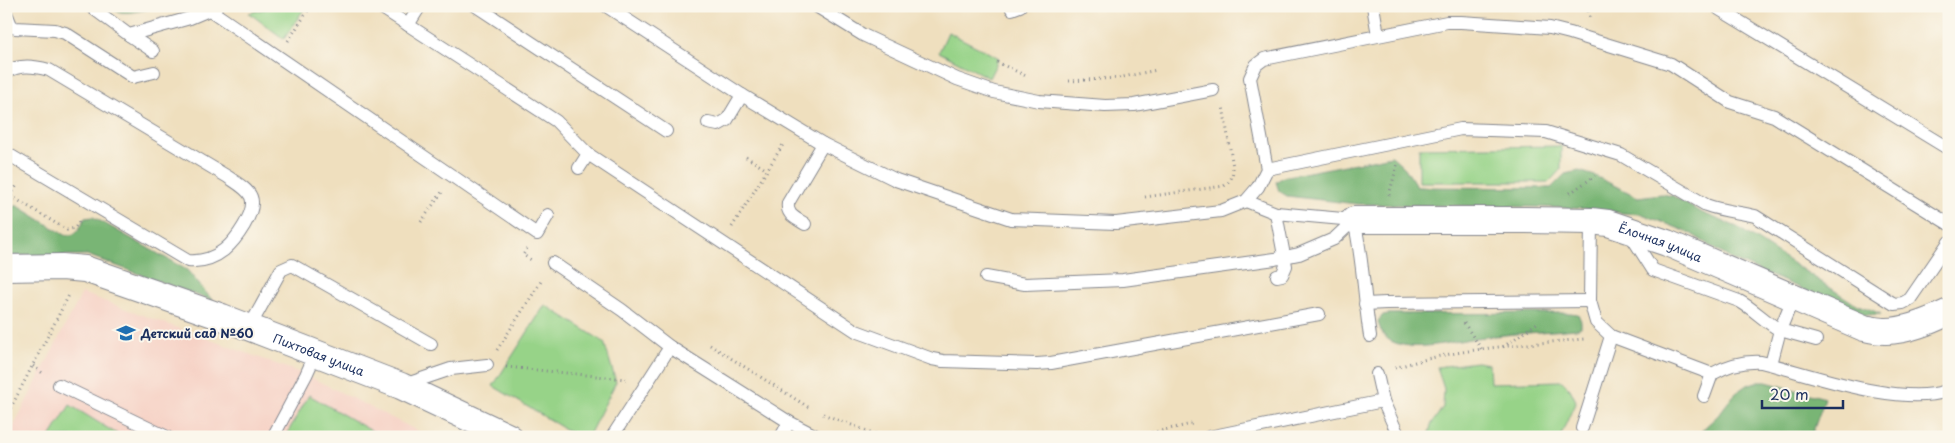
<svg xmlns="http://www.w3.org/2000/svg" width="1955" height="443" viewBox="0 0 1955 443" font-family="'Playpen Sans',sans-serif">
<rect width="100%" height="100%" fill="#fbf7ec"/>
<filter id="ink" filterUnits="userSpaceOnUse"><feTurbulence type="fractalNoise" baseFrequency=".02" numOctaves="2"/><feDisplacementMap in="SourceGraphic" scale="10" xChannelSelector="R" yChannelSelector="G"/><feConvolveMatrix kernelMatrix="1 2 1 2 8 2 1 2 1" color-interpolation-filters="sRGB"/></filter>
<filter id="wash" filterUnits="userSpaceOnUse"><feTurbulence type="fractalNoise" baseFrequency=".0096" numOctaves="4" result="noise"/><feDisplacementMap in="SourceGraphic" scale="20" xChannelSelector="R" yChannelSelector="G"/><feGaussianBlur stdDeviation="1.12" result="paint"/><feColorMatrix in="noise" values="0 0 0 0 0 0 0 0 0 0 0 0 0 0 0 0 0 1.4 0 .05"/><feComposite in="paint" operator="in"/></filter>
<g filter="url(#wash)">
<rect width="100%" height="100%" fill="#efdfbe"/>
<polygon fill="#f6d1c5" points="82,293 306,375 420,432 418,437 8,437"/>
<g fill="#97d388" stroke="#598173">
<polygon points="275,6 306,6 284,39 249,13"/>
<polygon points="948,32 999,58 989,78 939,52"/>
<polygon points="1561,146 1561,169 1549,182 1419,182 1419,148"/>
<polygon points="545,305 604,342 616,382 588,437 578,437 493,386"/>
<polygon points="1477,362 1489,364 1490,383 1562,381 1570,389 1576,401 1560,437 1428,437 1431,425 1443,407 1444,389 1437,367"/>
<polygon points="309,395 382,437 285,437"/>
<polygon points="70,405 122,437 50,437"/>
</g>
<g fill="#79b574" stroke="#4a7269">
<path d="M107 6H157L158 7C141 10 122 18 107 6Z"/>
<polygon points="1392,156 1405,168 1417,187 1551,188 1565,174 1579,171 1595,176 1638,197 1661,194 1673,196 1700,212 1737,227 1852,302 1881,314 1864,315 1731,259 1690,233 1642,214 1621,213 1595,209 1539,207 1357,204 1287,196 1279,191 1276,182 1283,177"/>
<path d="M14 206H18L65 235C77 237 80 227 85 218L93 217 187 270 213 301 87 255 6 256V214Z"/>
<path d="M1570 313 1578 314 1581 321V327L1576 329C1543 332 1509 334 1476 338 1456 341 1422 350 1403 345 1388 342 1381 336 1378 321L1383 315 1389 314Z"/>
<path d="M1756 382H1766L1825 398 1811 437H1698C1703 427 1712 422 1719 414 1731 399 1737 387 1756 382Z"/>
</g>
</g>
<g filter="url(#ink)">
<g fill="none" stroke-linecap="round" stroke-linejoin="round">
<g stroke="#85878e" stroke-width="14">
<g id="lane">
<polyline points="90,6 129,35 190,18 216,7"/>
<polyline points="379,6 556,121 588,154 579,168"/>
<polyline points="476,6 666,131"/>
<polyline points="606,6 742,95 823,144 896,180 1011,219 1116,223 1221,211 1246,201 1258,187 1267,169 1250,78 1256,65 1264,59 1447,22 1461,22 1550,28 1570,33 1671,64 1730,102 1774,116 1949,224"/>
<polyline points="816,6 863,35 957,79 994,92 1039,101 1105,106 1134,105 1213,90"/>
<polyline points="1373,6 1378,35"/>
<polyline points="1012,9 1020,6"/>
<polyline points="1719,9 1949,149"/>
<polyline points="210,10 537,234 548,215"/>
<polyline points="6,13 11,25 15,28 55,30 65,33 133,77 154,72"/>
<polyline points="408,25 420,6"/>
<polyline points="129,35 153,51"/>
<path d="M6 72C20 64 34 66 49 70L228 177C235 182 248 189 251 197 257 212 235 241 224 250 214 258 201 262 188 261L6 153"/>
<polyline points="708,123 718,125 727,120 742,95"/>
<polyline points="588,154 856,331 932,359 943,361 1037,364 1051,363 1319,314"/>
<path d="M1267 169 1461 129 1546 132 1621 155 1706 205C1722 211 1739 212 1755 216L1894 304 1903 303 1910 299 1949 242"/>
<polyline points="1246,201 1276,213 1354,220"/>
<polyline points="1276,213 1286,266 1282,275 1277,276"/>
<path d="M1354 220C1363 258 1364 298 1370 336"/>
<polyline points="1591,221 1590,301 1596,322 1611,336 1712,374 1704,396"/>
<path d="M805 224C796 218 786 215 788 203L823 144"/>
<path d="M1630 234 1653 270 1739 301C1754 309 1765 322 1780 330L1771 364"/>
<polyline points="553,263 622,310 670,347"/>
<polyline points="986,277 1025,284 1123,280 1275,259 1299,254 1334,239 1354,220"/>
<polyline points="1794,296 1780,330 1816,340"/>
<polyline points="1365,304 1386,303 1590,301"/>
<polyline points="249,328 281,270 292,265 431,344"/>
<polyline points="1377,374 1383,401 1399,437"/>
<path d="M1712 374C1728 365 1743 361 1761 362 1810 374 1899 407 1947 391"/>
<polyline points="59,385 167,437"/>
<polyline points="404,385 451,369 487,365"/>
<polyline points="1582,428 1611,336"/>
<polyline points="273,437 306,375 316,353"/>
<polyline points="612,437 670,347 789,422 818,437"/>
<polyline points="781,437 789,422"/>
<polyline points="1209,437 1383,401"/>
</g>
</g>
<g stroke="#85878e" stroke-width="28">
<g id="street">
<path id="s1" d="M1354 220H1525L1591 221 1608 223 1667 243 1864 328C1870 329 1877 331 1884 331 1905 332 1930 321 1949 312"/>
<path id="s2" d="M6 268 62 267 85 269 222 317 401 386 509 437"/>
</g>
</g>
<g stroke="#85878e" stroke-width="3" stroke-dasharray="1 4" stroke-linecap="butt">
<polyline points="1587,6 1590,18"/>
<polyline points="288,41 311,6"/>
<polyline points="997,62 1026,76"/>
<polyline points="1069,81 1118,78 1157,70"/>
<polyline points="746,157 767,170"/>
<polyline points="1570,193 1595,176"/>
<polyline points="1389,195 1398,162"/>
<polyline points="11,196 67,230 75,228 80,220"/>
<path d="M1145 197 1224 186C1231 181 1233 177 1233 167L1223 106"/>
<polyline points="6,205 18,183"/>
<polyline points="421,222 442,192"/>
<polyline points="732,227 784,143"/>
<polyline points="527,249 523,255 533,261"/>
<polyline points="1464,323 1482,350"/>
<polyline points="710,345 808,407"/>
<polyline points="1503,347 1537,323"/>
<polyline points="497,350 542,280"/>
<polyline points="33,366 44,374"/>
<polyline points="506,367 626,379"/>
<path d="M1395 368C1455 348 1521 345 1584 339"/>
<polyline points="823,414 883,437"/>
<polyline points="6,417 69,295"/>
<polyline points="1132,437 1192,424"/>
</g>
<use href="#lane" stroke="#fff" stroke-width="12"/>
<use href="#street" stroke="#fff" stroke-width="26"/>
</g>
</g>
<defs>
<g id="school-bare" transform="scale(1.5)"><path d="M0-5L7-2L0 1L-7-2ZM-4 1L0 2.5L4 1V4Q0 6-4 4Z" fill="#1f6fb2" stroke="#fbf7ec" stroke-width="2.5" paint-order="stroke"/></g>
</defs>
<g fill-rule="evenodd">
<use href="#school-bare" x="126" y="333"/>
</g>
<g text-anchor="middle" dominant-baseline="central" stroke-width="4" stroke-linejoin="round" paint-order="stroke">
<g font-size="12" fill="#1b2f5e" stroke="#fbf7ec">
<text stroke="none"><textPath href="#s1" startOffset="310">Ёлочная улица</textPath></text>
<text stroke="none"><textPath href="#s2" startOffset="328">Пихтовая улица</textPath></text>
</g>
<g font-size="12" font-weight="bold" fill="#1b2f5e" stroke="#fbf7ec" text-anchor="start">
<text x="141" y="333">Детский сад №60</text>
</g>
</g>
<rect width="1955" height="443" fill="none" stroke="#fbf7ec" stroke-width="25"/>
<path d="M1762 400v8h81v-8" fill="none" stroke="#1b2f5e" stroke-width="2.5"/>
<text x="1770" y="400" font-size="15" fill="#1b2f5e" stroke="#fbf7ec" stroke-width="4" paint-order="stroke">20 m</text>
</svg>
